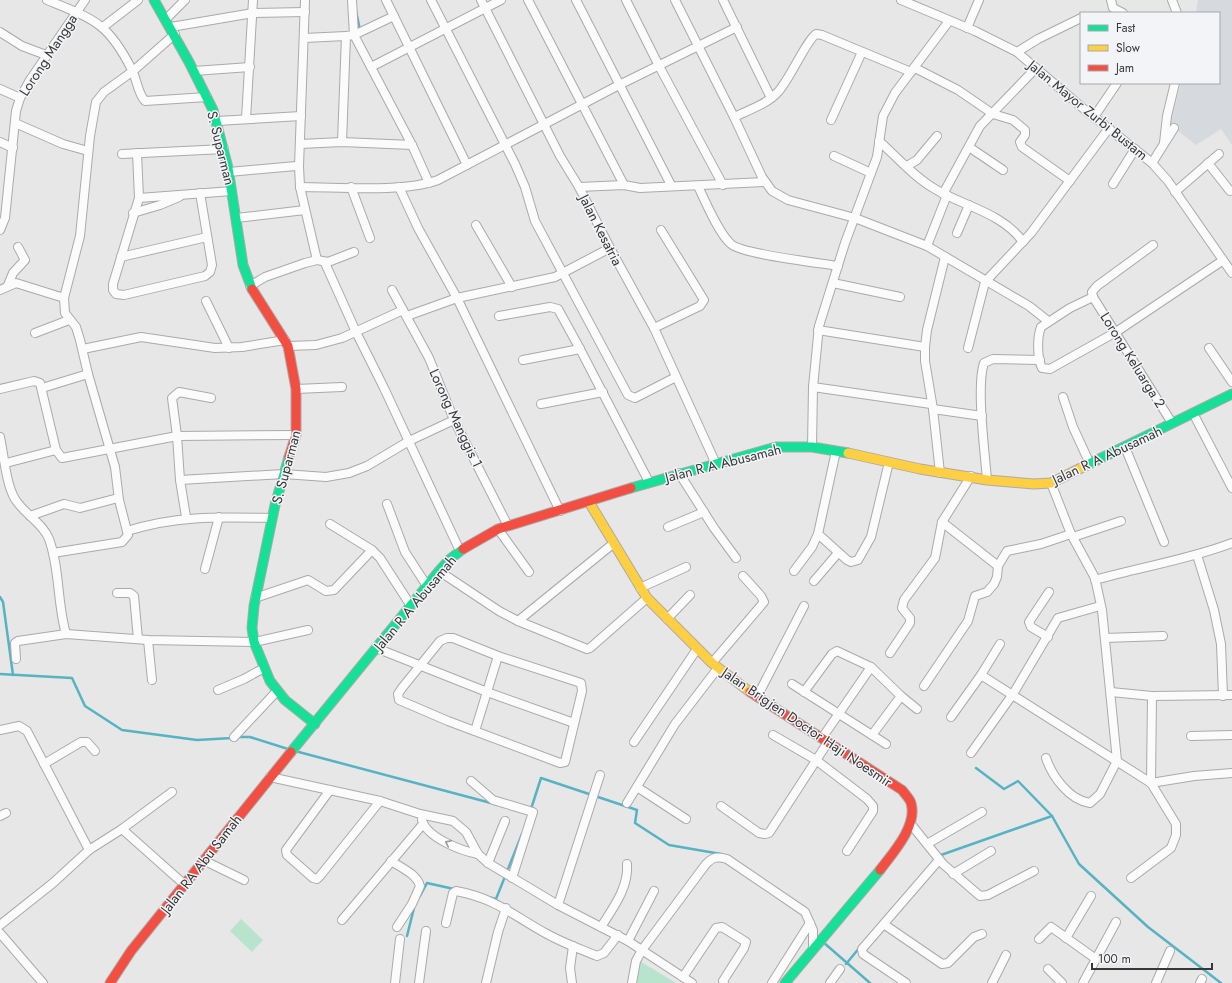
<svg xmlns="http://www.w3.org/2000/svg" width="1232" height="983" viewBox="0 0 1232 983" font-family="Jost,sans-serif">
<rect width="100%" height="100%" fill="#e7e7e8"/>
<polygon fill="#d6d9de" points="1198,0 1232,0 1232,145 1221,129 1196,145 1170,125 1181,83 1219,83 1219,13 1196,13"/>
<g fill="#b8e4cd">
<polygon points="241,919 263,940 252,952 230,931"/>
<polygon points="638,960 676,983 633,983"/>
</g>
<g fill="none" stroke-linecap="round" stroke-linejoin="round">
<g stroke="#56b3c2" stroke-width="2.5">
<polyline points="356,11 360,30"/>
<polyline points="0,597 3,602 13,675"/>
<polyline points="0,674 72,678 85,706 122,730 197,740 232,738"/>
<polyline points="237,737 250,737 288,749"/>
<polyline points="295,751 491,803"/>
<polyline points="976,768 1004,789 1018,781 1052,816 1079,864 1148,927 1221,983"/>
<polyline points="531,809 541,778 637,810 635,823 669,845 721,854"/>
<polyline points="941,855 1052,816"/>
<polyline points="420,896 427,883 454,889"/>
<polyline points="488,897 496,899 522,834"/>
<polyline points="407,936 414,908"/>
<polyline points="823,942 870,983"/>
<polyline points="846,964 860,947"/>
</g>
<g stroke="#aaaaab" stroke-width="10">
<g id="street">
<path d="M47 0C93 19 108 22 132 70 137 80 138 94 145 101L207 97"/>
<polyline points="305,0 299,166 300,187 317,260"/>
<polyline points="386,0 467,165"/>
<polyline points="431,0 515,164 525,187 535,221 628,395 635,398 676,377"/>
<polyline points="481,0 560,156 579,187 610,248 654,328 716,464"/>
<polyline points="528,0 624,185"/>
<polyline points="576,0 671,185"/>
<polyline points="626,0 659,66 723,185"/>
<polyline points="675,0 734,117 762,177 772,191 788,200 855,218 927,246 1029,306 1048,321"/>
<polyline points="723,0 771,98"/>
<polyline points="901,0 975,31 1017,52 1084,109 1152,163 1168,181 1232,273"/>
<polyline points="1111,0 1113,8 1123,13"/>
<polyline points="1172,0 1177,13"/>
<polyline points="394,16 354,35 412,145 429,183"/>
<polyline points="166,19 185,0"/>
<polyline points="103,27 138,0"/>
<polyline points="171,27 253,13 305,12"/>
<polyline points="967,28 979,0"/>
<polyline points="0,32 22,46 46,55"/>
<polyline points="304,38 346,36"/>
<polyline points="1017,52 1038,39 1081,18"/>
<polyline points="371,67 501,0"/>
<polyline points="915,68 958,90 993,114 1013,120 1025,130 1025,135 1020,142 1022,147 1070,181"/>
<polyline points="194,71 250,67"/>
<polyline points="0,89 20,98"/>
<path d="M734 117C749 110 767 104 778 92 790 79 806 41 816 34L822 35 911 72"/>
<polyline points="1094,117 1117,83"/>
<polyline points="246,119 253,0"/>
<polyline points="831,120 862,52"/>
<polyline points="217,121 301,116"/>
<polyline points="15,123 63,144 88,151"/>
<path d="M879 141C897 157 914 177 935 189 963 206 1003 213 1023 242"/>
<polyline points="0,142 13,148"/>
<polyline points="342,142 346,36 354,35 352,0"/>
<polyline points="1164,143 1167,116 1175,83"/>
<polyline points="300,144 342,142 412,145"/>
<polyline points="969,147 1003,170"/>
<polyline points="137,153 139,198 113,284 113,290 116,294 124,295 205,276 210,272 212,265 200,193"/>
<polyline points="122,154 224,149"/>
<polyline points="834,156 871,173"/>
<polyline points="1152,163 1174,128"/>
<polyline points="1208,163 1230,191"/>
<polyline points="907,166 917,160 937,136"/>
<polyline points="229,172 296,166"/>
<polyline points="1113,184 1135,149"/>
<path d="M698 186C705 201 719 234 731 244 741 254 820 263 838 266"/>
<path d="M300 187C339 187 402 193 438 180L619 85 737 27"/>
<polyline points="351,187 370,238"/>
<polyline points="399,187 418,228 457,298 560,511"/>
<polyline points="579,187 624,185 640,188 765,182"/>
<polyline points="1175,192 1219,154"/>
<polyline points="943,194 980,126 1036,68"/>
<polyline points="139,198 232,191"/>
<polyline points="133,213 160,205 179,197"/>
<polyline points="236,218 305,210"/>
<polyline points="476,225 512,287"/>
<polyline points="0,230 5,218 16,111 20,98 30,80 85,0"/>
<polyline points="957,233 969,205"/>
<polyline points="927,246 947,195"/>
<polyline points="121,257 207,237"/>
<polyline points="325,263 356,332 384,388 460,551"/>
<polyline points="833,283 900,297"/>
<polyline points="8,285 13,273 25,260 18,247"/>
<polyline points="250,286 265,277 305,263 317,260 328,262 354,252"/>
<polyline points="0,290 16,283 64,298"/>
<polyline points="392,290 429,358 454,420 508,526"/>
<path d="M1093 297 1070 308 1041 327C1037 337 1037 358 1042 368L1050 369 1116 332 1222 261"/>
<polyline points="1093,297 1172,423"/>
<polyline points="1093,297 1092,292 1097,286 1153,245"/>
<polyline points="206,301 229,348"/>
<polyline points="407,316 457,298 555,277 610,248"/>
<polyline points="499,316 550,307 558,309 580,349 649,482"/>
<polyline points="654,328 700,306 704,300 661,230"/>
<polyline points="818,330 925,347"/>
<polyline points="35,333 69,320"/>
<polyline points="288,346 316,345 342,338 403,310"/>
<polyline points="968,348 985,282 1031,233 1109,128"/>
<polyline points="1209,348 1232,382"/>
<polyline points="83,349 141,337 215,348 242,347 285,340"/>
<polyline points="523,360 580,349"/>
<polyline points="813,387 931,404"/>
<polyline points="42,388 88,374"/>
<polyline points="0,389 34,381 40,383 56,450 62,458 177,436 296,435"/>
<polyline points="296,389 342,387"/>
<polyline points="1063,397 1073,427 1090,464"/>
<polyline points="541,404 603,392"/>
<polyline points="933,409 982,416"/>
<polyline points="1193,413 1232,488"/>
<path d="M0 437C4 456 6 484 15 499 24 514 43 523 49 539 60 569 57 603 66 634"/>
<polyline points="812,447 813,387 819,326 845,243 877,157 883,116 895,93 949,21"/>
<polyline points="1125,447 1164,542"/>
<polyline points="6,463 56,450"/>
<polyline points="679,473 714,528 736,558"/>
<polyline points="940,473 933,409 925,361 925,347 927,330 945,257"/>
<polyline points="180,480 284,474 326,477 349,473 367,466 409,441 454,420"/>
<path d="M987 480C985 453 976 386 984 363L993 359 1040 360"/>
<polyline points="387,504 405,552 427,586"/>
<polyline points="30,516 64,504 80,508 118,498"/>
<polyline points="186,517 180,480 177,436 172,398 179,392 211,398"/>
<polyline points="942,522 998,566 1007,551 1041,544 1071,534"/>
<polyline points="330,524 372,550 380,558 411,606"/>
<polyline points="668,527 704,512"/>
<polyline points="498,529 529,572"/>
<path d="M127 531C177 515 221 517 272 518"/>
<polyline points="818,534 847,560 851,562 858,560 871,537 889,462"/>
<polyline points="1073,537 1121,521"/>
<polyline points="53,553 122,542 128,535 119,500 115,467 88,374 80,340 76,327 65,313 64,298 80,236 90,136 96,102 104,92 133,71 175,34"/>
<polyline points="1197,555 1214,610 1221,644 1223,696"/>
<polyline points="205,569 219,517"/>
<polyline points="439,571 499,611 518,621 587,649 590,648 647,598"/>
<polyline points="794,571 812,547 818,534 836,451"/>
<path d="M1095 580C1140 567 1188 560 1232 543"/>
<polyline points="814,581 838,553"/>
<polyline points="640,588 686,567"/>
<polyline points="117,593 130,593 134,596 138,639"/>
<polyline points="255,598 308,580 326,591 334,590 372,550"/>
<polyline points="667,619 690,595"/>
<polyline points="518,621 614,543"/>
<polyline points="1048,637 1031,627 1029,622 1049,592"/>
<polygon points="447,638 453,638 498,656 581,683 582,691 565,762 560,763 448,721 399,700 398,694 402,688 440,641"/>
<polyline points="1105,638 1163,636"/>
<polyline points="148,640 152,680"/>
<polyline points="376,648 487,692 574,723"/>
<polyline points="890,653 910,623 910,618 902,608 904,600 935,558 942,522 971,476"/>
<polyline points="16,659 15,643 18,641 66,634 148,640 254,642 308,630"/>
<polyline points="712,663 764,602 761,596 743,576"/>
<polyline points="981,675 1151,783 1176,824 1176,835 1171,848 1131,878"/>
<polyline points="792,684 886,744"/>
<polyline points="924,686 968,621 975,596 987,592 994,584 997,577 998,566"/>
<polyline points="218,690 244,679 264,668"/>
<polyline points="804,692 832,654 837,651 871,667 901,696 872,735"/>
<polyline points="1111,692 1152,696 1232,695"/>
<polyline points="901,696 917,709"/>
<polyline points="757,697 804,606"/>
<polyline points="951,717 981,675 1000,644"/>
<polyline points="0,730 19,726 27,731 89,850"/>
<polyline points="475,731 498,656"/>
<polyline points="773,735 816,760 867,799 873,806 873,811 847,851"/>
<polyline points="1191,736 1232,735"/>
<polyline points="234,737 277,691"/>
<polyline points="822,738 871,667"/>
<polyline points="634,742 697,649"/>
<polyline points="971,753 1013,694 1058,618 1100,606"/>
<path d="M1046 758C1052 776 1069 800 1090 803L1100 794 1117 761 1102 610 1095 578 1071 534 1051 483"/>
<polyline points="44,764 81,742 87,742 95,751"/>
<polyline points="270,777 380,801 420,814 453,821 466,832 478,854 488,863 558,905 628,941 692,983"/>
<polyline points="471,781 493,800 533,812 512,878"/>
<polyline points="1151,783 1152,696"/>
<polyline points="1151,783 1194,776 1232,773"/>
<polyline points="637,787 686,819"/>
<polyline points="330,790 286,850 287,855 313,878 317,879 320,876 380,801"/>
<polyline points="627,803 675,724 718,668"/>
<polyline points="721,806 759,833 765,834 769,833 828,742"/>
<polyline points="0,816 6,813"/>
<path d="M422 820C427 838 462 851 478 854"/>
<polyline points="910,823 943,864 980,896 988,895 1034,871"/>
<polyline points="122,829 172,792"/>
<polyline points="927,844 982,812"/>
<polyline points="203,860 244,880"/>
<path d="M391 861C400 867 417 874 420 886L412 904 397 927"/>
<polyline points="488,863 505,821"/>
<polyline points="953,874 991,851"/>
<polyline points="558,905 600,775"/>
<polyline points="342,920 423,824"/>
<path d="M446 923 453 893 456 891C495 898 514 916 547 934 563 943 580 949 597 956L604 953 618 935"/>
<polyline points="0,925 53,883 89,850 122,829 185,885"/>
<polyline points="885,925 942,964 948,963 974,937 982,934"/>
<path d="M601 927C613 908 629 887 627 864"/>
<polyline points="0,933 43,983"/>
<polyline points="1066,938 1091,896"/>
<polyline points="1039,939 1051,927 1096,959"/>
<polyline points="628,941 654,891"/>
<polyline points="1048,969 1062,983"/>
<polyline points="683,977 716,928 722,927 746,942 744,948 723,981 724,983"/>
<polyline points="395,983 400,939"/>
<polyline points="419,983 426,931"/>
<polyline points="486,983 498,932 506,908"/>
<polyline points="572,983 570,968 573,946"/>
<path d="M632 983 636 961 642 950 706 864C713 857 717 856 727 859L805 912 813 930V948"/>
<polyline points="772,983 810,923"/>
<polyline points="830,983 840,969"/>
<polyline points="906,983 863,954 862,949 939,860"/>
<polyline points="992,983 1006,955"/>
<polyline points="1083,983 1116,922"/>
<polyline points="1156,983 1170,951"/>
<polyline points="1200,983 1202,979"/>
</g>
</g>
<g stroke="#aaaaab" stroke-width="11">
<g id="fast">
<polyline points="154,0 189,62 213,110 228,168 243,265 252,289"/>
<polyline points="289,457 275,505 254,606 252,628 254,642 270,681 285,700 315,724"/>
<polyline points="1085,466 1232,394"/>
<polyline points="631,488 776,447 812,447 848,453"/>
<polyline points="291,752 439,571 450,559 463,549"/>
<polyline points="785,983 880,870"/>
</g>
</g>
<g stroke="#aaaaab" stroke-width="11">
<g id="slow">
<polyline points="848,453 920,469 987,480 1034,484 1051,483 1085,466"/>
<polyline points="589,502 647,598 712,663 750,692"/>
</g>
</g>
<g stroke="#aaaaab" stroke-width="11">
<g id="jam">
<polyline points="252,289 288,346 296,389 296,435 289,457"/>
<polyline points="463,549 498,529 631,488"/>
<path d="M750 692 902 790C905 794 910 799 911 803 918 826 892 854 880 870"/>
<polyline points="110,983 131,951 291,752"/>
</g>
</g>
<use href="#street" stroke="#fbfbfc" stroke-width="8"/>
<use href="#fast" stroke="#16e098" stroke-width="9"/>
<use href="#slow" stroke="#ffcf43" stroke-width="9"/>
<use href="#jam" stroke="#f24e42" stroke-width="9"/>
</g>
<defs><path id="oneway-chevron" d="M-2-3.5L2.5 0L-2 3.5" fill="none" stroke-width="1.6" stroke-linecap="round" stroke-linejoin="round"/></defs>
<use stroke="#99999a" href="#oneway-chevron" transform="translate(448 843) rotate(-154)"/>
<g text-anchor="middle" dominant-baseline="central" stroke-width="3" stroke-linejoin="round" paint-order="stroke">
<g font-size="14" fill="#373738" stroke="#f3f4f7">
<text transform="translate(48 55) rotate(-57)">Lorong Mangga</text>
<text transform="translate(1088 110) rotate(39)">Jalan Mayor Zurbi Bustam</text>
<text transform="translate(221 148) rotate(76)">S. Suparman</text>
<text transform="translate(601 230) rotate(63)">Jalan Kesatria</text>
<text transform="translate(1133 360) rotate(58)">Lorong Keluarga 2</text>
<text transform="translate(456 418) rotate(65)">Lorong Manggis 1</text>
<text transform="translate(1107 455) rotate(-25)">Jalan R A Abusamah</text>
<text transform="translate(723 463) rotate(-14)">Jalan R A Abusamah</text>
<text transform="translate(286 467) rotate(-75)">S. Suparman</text>
<text transform="translate(415 603) rotate(-50)">Jalan R A Abusamah</text>
<text transform="translate(807 727) rotate(34)">Jalan Brigjen Doctor Haji Noesmir</text>
<text transform="translate(201 864) rotate(-52)">Jalan RA Abu Samah</text>
</g>
</g>
<rect x="1080" y="12" width="140" height="72" fill="#f3f4f7" stroke="#a8a8ab"/>
<rect x="1088" y="25" width="20" height="6" fill="#16e098" stroke="#a8a8ab"/>
<text x="1116" y="32" font-size="12" fill="#373738">Fast</text>
<rect x="1088" y="45" width="20" height="6" fill="#ffcf43" stroke="#a8a8ab"/>
<text x="1116" y="52" font-size="12" fill="#373738">Slow</text>
<rect x="1088" y="65" width="20" height="6" fill="#f24e42" stroke="#a8a8ab"/>
<text x="1116" y="72" font-size="12" fill="#373738">Jam</text>
<path d="M1092 963v6h120v-6" fill="none" stroke="#373738" stroke-width="2"/>
<text x="1098" y="963" font-size="12" fill="#373738" stroke="#f3f4f7" stroke-width="3" paint-order="stroke">100 m</text>
</svg>
